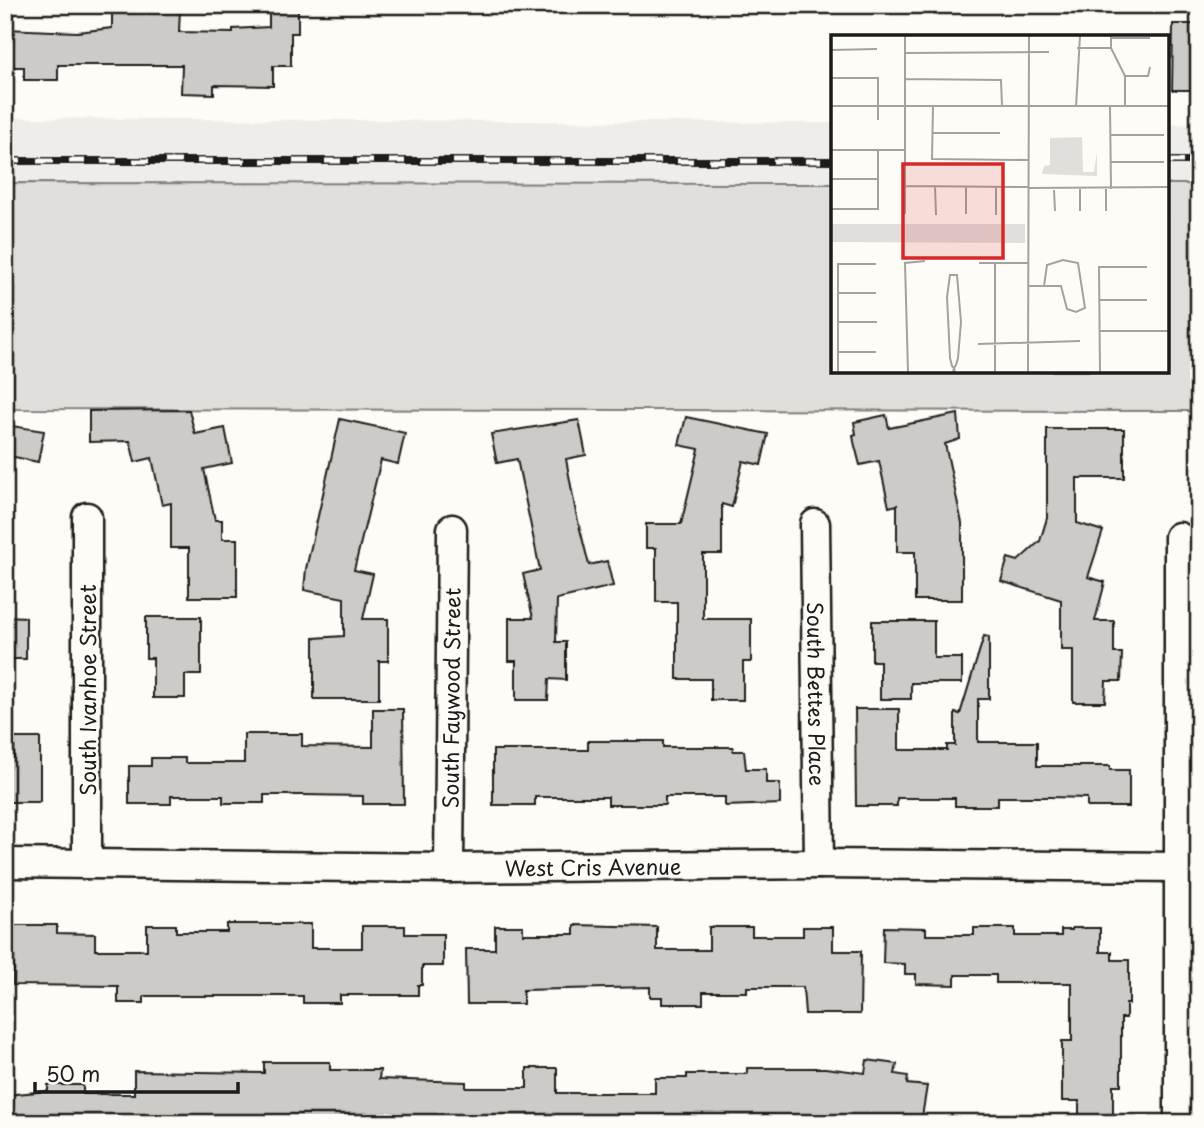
<svg xmlns="http://www.w3.org/2000/svg" width="1204" height="1128" viewBox="0 0 1204 1128" font-family="'Playpen Sans',sans-serif">
<rect width="100%" height="100%" fill="#fdfcf7"/>
<filter id="ink" filterUnits="userSpaceOnUse"><feTurbulence type="fractalNoise" baseFrequency=".0143" numOctaves="2"/><feDisplacementMap in="SourceGraphic" scale="14" xChannelSelector="R" yChannelSelector="G"/><feConvolveMatrix kernelMatrix="1 2 1 2 8 2 1 2 1" color-interpolation-filters="sRGB"/></filter>
<g filter="url(#ink)">
<g fill="#eeede9">
<polygon points="5,118 833,123 833,184 5,183"/>
<polygon points="1167,124 1199,125 1199,184 1167,184"/>
</g>
<polygon fill="#e0dfdb" stroke="#7e7e7c" stroke-width="2" points="5,183 833,184 833,371 1167,371 1167,184 1199,184 1199,411 5,409"/>
<g fill="#cccbc8" stroke="#1c1c1c" stroke-width="2">
<polygon points="112,6 180,9 179,32 233,33 233,29 269,27 269,8 298,8 298,33 291,33 291,66 273,66 273,86 214,85 214,94 181,93 182,65 58,65 58,80 24,80 24,67 5,67 5,29 77,32 112,28"/>
<polygon points="1173,24 1199,24 1199,90 1172,90"/>
<polygon points="189,410 195,434 225,428 232,463 204,469 215,520 222,520 222,539 237,539 237,597 189,597 189,548 171,548 171,503 162,505 152,458 135,462 130,441 89,442 89,411"/>
<polygon points="958,414 960,439 945,444 962,523 962,600 915,600 915,552 897,552 897,505 889,507 879,461 860,465 854,442 853,435 856,434 854,422 886,415 889,428"/>
<polygon points="686,417 768,434 761,465 743,461 732,507 722,504 722,554 703,554 703,619 751,619 751,662 743,662 743,700 711,700 711,679 677,679 677,602 656,602 656,548 646,548 646,524 681,524 699,449 679,445"/>
<polygon points="340,419 405,433 398,464 381,460 354,570 373,574 363,619 388,619 388,661 379,661 379,699 314,699 314,638 344,636 344,598 304,590 306,569"/>
<polygon points="579,420 586,455 566,459 576,513 589,565 607,561 613,586 557,599 556,642 566,642 566,680 549,679 548,700 516,700 516,661 509,661 509,618 533,618 523,574 540,570 517,459 497,463 491,434"/>
<polygon points="5,425 44,431 38,462 5,455"/>
<polygon points="1047,429 1124,429 1124,478 1077,478 1077,523 1103,531 1088,577 1105,582 1095,621 1114,621 1114,653 1122,653 1121,681 1106,681 1105,702 1073,702 1073,650 1061,650 1061,600 1001,581 1008,558 1018,561 1040,541 1047,518"/>
<polygon points="5,616 26,617 26,659 5,659"/>
<polygon points="146,617 201,617 201,675 185,675 185,698 153,698 153,658 146,658"/>
<polygon points="872,621 934,621 934,658 962,658 962,683 911,683 911,699 880,699 880,661 872,661"/>
<polygon points="984,636 989,637 989,699 978,699 978,742 1037,742 1037,766 1110,766 1110,770 1129,770 1129,807 1087,807 1087,798 1049,797 998,797 998,806 955,806 955,798 897,798 897,806 856,806 855,709 899,709 899,750 947,750 947,745 955,745 955,713 960,714"/>
<polygon points="373,709 403,709 404,804 363,804 363,796 302,795 264,795 264,803 223,803 223,796 171,796 171,804 129,804 129,766 151,766 151,758 185,758 185,763 244,763 244,734 302,734 302,746 373,747"/>
<polygon points="14,738 40,738 40,802 5,802 5,757 14,757"/>
<polygon points="588,741 663,741 663,747 733,747 733,751 744,751 746,769 766,769 766,783 780,783 780,804 725,806 725,797 665,797 665,805 608,805 608,797 535,797 535,805 493,805 493,750 588,750"/>
<polygon points="227,924 311,924 311,948 362,948 362,926 405,926 405,934 443,934 443,966 422,966 422,985 418,985 418,995 340,995 340,1003 303,1003 303,996 144,996 144,1003 118,1003 118,986 13,985 14,925 57,925 57,933 95,934 95,950 147,950 147,925 176,925 176,932 227,932"/>
<polygon points="574,925 657,927 657,950 709,950 709,927 752,927 752,936 803,936 803,927 833,927 833,951 861,951 860,1014 805,1014 803,987 747,987 747,992 703,992 703,1004 662,1004 662,997 650,997 650,987 523,990 523,1004 467,1004 466,949 495,949 495,926 523,926 523,934 574,934"/>
<polygon points="884,927 926,928 926,935 974,935 974,928 1015,928 1015,936 1061,936 1061,930 1072,930 1072,928 1100,928 1100,952 1112,952 1112,960 1129,960 1129,1004 1126,1004 1126,1018 1121,1018 1121,1085 1113,1085 1113,1123 1079,1123 1079,1101 1062,1101 1062,1041 1072,1041 1072,983 996,983 996,975 955,975 955,985 916,984 916,974 905,974 905,964 883,963"/>
<polygon points="867,1060 897,1064 895,1074 908,1076 907,1084 927,1086 921,1123 862,1123 862,1118 789,1118 789,1123 5,1123 5,1095 48,1091 48,1085 83,1085 83,1094 134,1094 134,1071 264,1073 264,1062 330,1062 330,1070 380,1070 379,1079 466,1082 466,1088 527,1088 527,1068 557,1068 557,1093 655,1093 655,1078 687,1078 687,1074 747,1074 747,1068 825,1068 865,1073"/>
</g>
<g fill="none" stroke-linecap="round" stroke-linejoin="round">
<g stroke="#1c1c1c" stroke-width="33">
<g id="minor">
<polyline points="87,517 87,864"/>
<path id="s1" d="M815 524 819 864"/>
<path id="s2" d="M5 863 449 868 819 864 1180 867"/>
<path id="s3" d="M449 868 452 529"/>
<polyline points="1179,1123 1179,537"/>
</g>
</g>
<use href="#minor" stroke="#fdfcf7" stroke-width="28"/>
<g stroke="#1c1c1c" stroke-width="8">
<g id="rail">
<polyline points="5,161 833,161"/>
<polyline points="1167,161 1199,161"/>
</g>
</g>
<use href="#rail" stroke="#fdfcf7" stroke-width="5" stroke-dasharray="16" stroke-linecap="butt"/>
</g>
</g>
<g text-anchor="middle" dominant-baseline="central" stroke-width="5" stroke-linejoin="round" paint-order="stroke">
<g font-size="21" fill="#1c1c1c" stroke="#fdfcf7">
<text transform="translate(87 690) rotate(-90)">South Ivanhoe Street</text>
<text stroke="none"><textPath href="#s1" startOffset="170">South Bettes Place</textPath></text>
<text stroke="none"><textPath href="#s3" startOffset="170">South Faywood Street</textPath></text>
<text stroke="none"><textPath href="#s2" startOffset="588">West Cris Avenue</textPath></text>
</g>
</g>
<g transform="translate(831 35)">
<rect width="338" height="338" fill="#fdfcf7"/>
<path d="M251 102 252 137H263L266 117V141L211 139 213 131 219 130V103ZM0 189H194V208L0 207Z" fill="#e0dfdb"/>
<path fill="none" stroke="#a3a29f" stroke-width="2" d="M74 1V179M280 1V13L294 41V71M280 3H319M246 13H280M0 15 46 14M74 18 218 17M294 41H317L319 32M0 43H47V85M74 44 170 45 171 71M0 71H338M102 71 101 124 197 125M279 71 280 154M245 72 249 1M102 98H169M279 100H333M0 115H75M279 127H333M0 144H47M74 151 197 152M104 151 105 180M165 151V180M197 153 338 152M249 154V176M275 154V176M223 155 224 176M0 174H47V115M135 179V151M148 228H197M197 251H230L236 274 245 277 254 273 247 228 232 225 216 230 213 251M7 258H45M268 265H316M7 287H46M269 296H338M147 309 249 306M7 317H45M7 337V229H45M77 337 74 228 94 226M122 337 123 333 125 330 127 323 130 287 126 240H119L116 262 119 323 121 331 123 333 124 337M164 337V228M197 337 198 1M269 337 268 232H316"/>
<path fill="#d62828" fill-opacity="0.15" stroke="#d62828" stroke-width="3.5" d="M72 129H172V223H72Z"/>
<rect width="338" height="338" fill="none" stroke="#1c1c1c" stroke-width="3.5"/>
</g>
<rect width="1204" height="1128" fill="none" stroke="#fdfcf7" stroke-width="28"/>
<rect x="14" y="14" width="1176" height="1100" fill="none" stroke="#1c1c1c" stroke-width="2.5" filter="url(#ink)"/>
<path d="M35 1082v10h203v-10" fill="none" stroke="#1c1c1c" stroke-width="3.5"/>
<text x="46" y="1082" font-size="21" fill="#1c1c1c" stroke="#fdfcf7" stroke-width="5" paint-order="stroke">50 m</text>
</svg>
